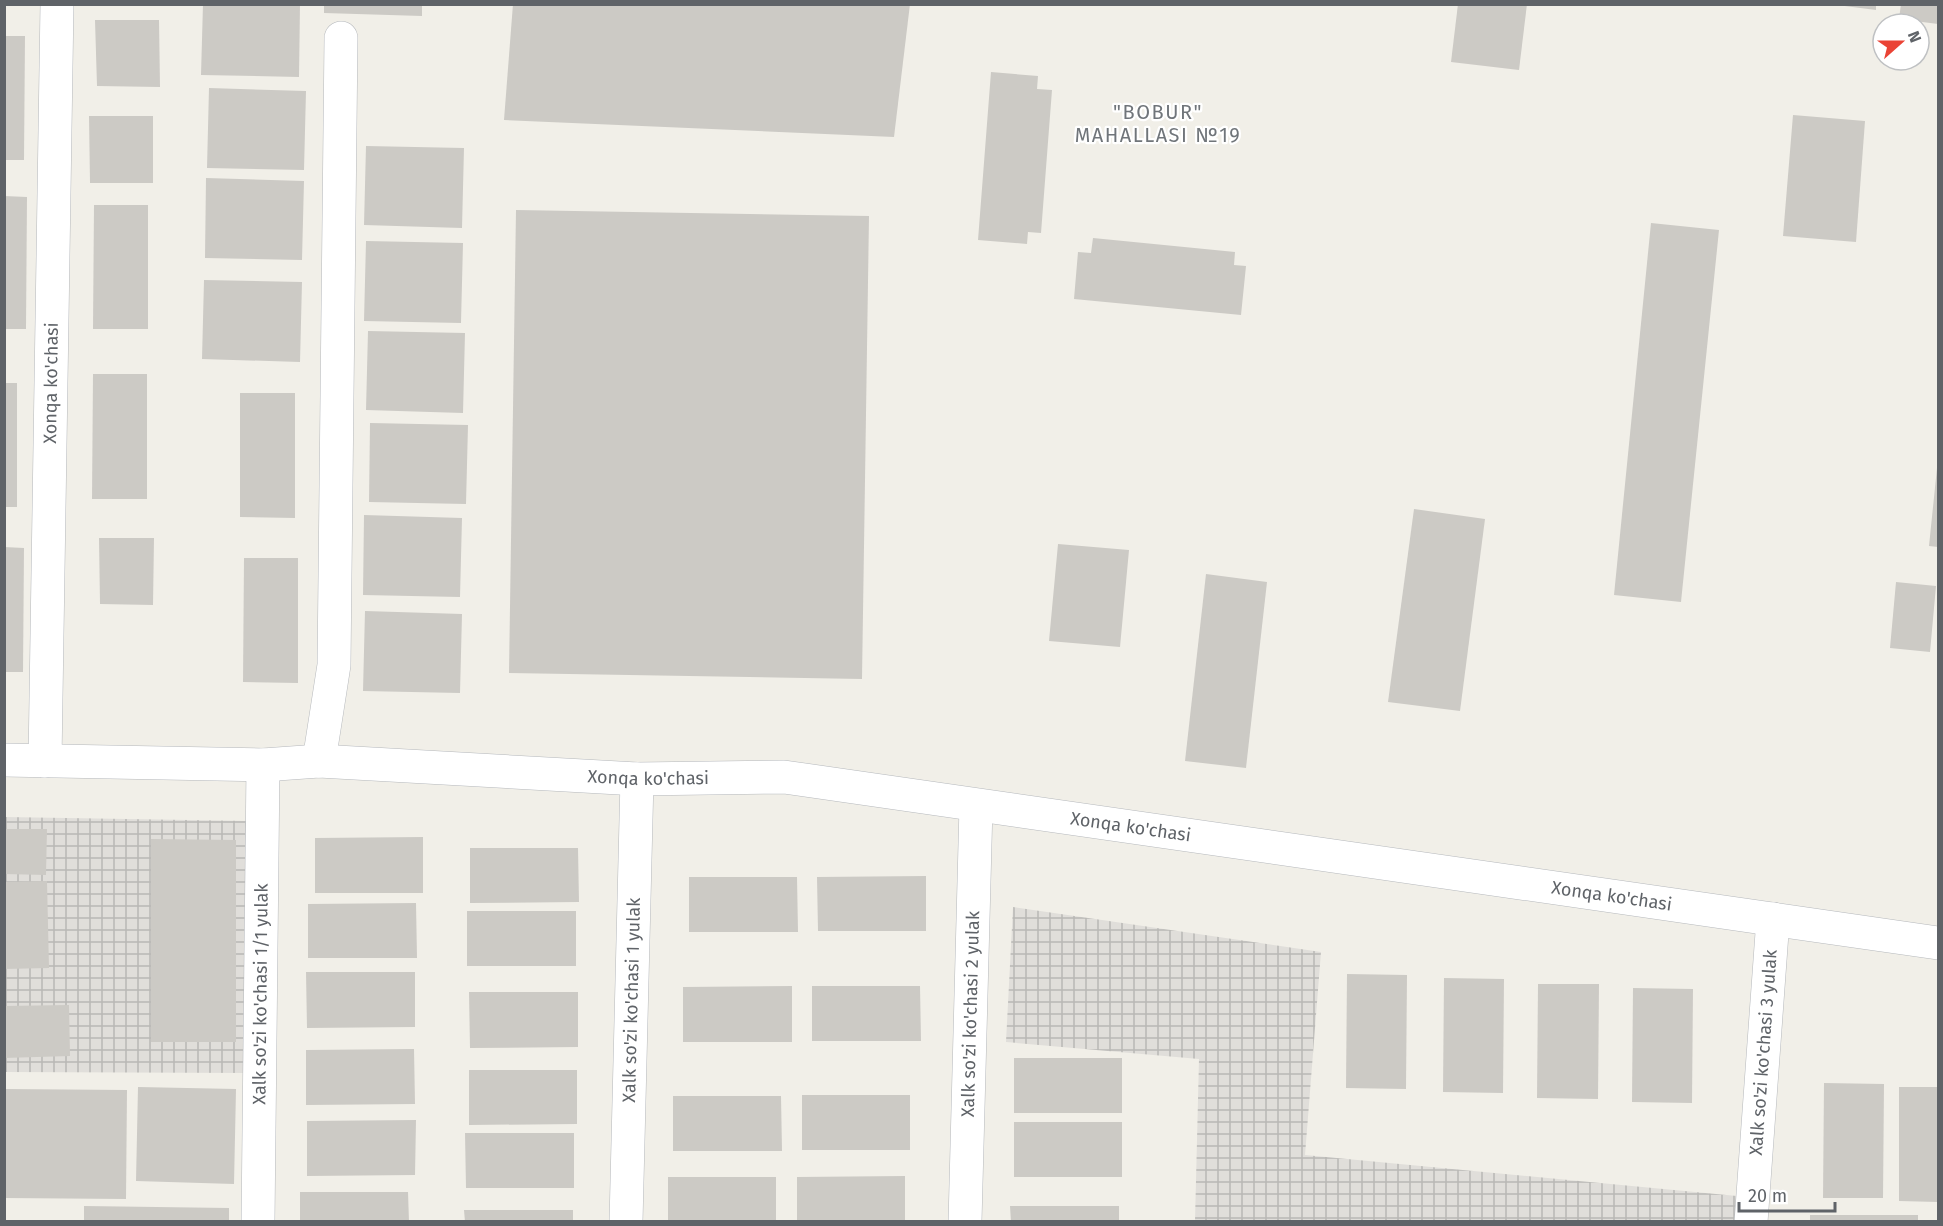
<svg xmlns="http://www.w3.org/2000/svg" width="1943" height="1226" viewBox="0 0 1943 1226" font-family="'Fira Sans',sans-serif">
<defs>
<pattern id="industrial-grid" width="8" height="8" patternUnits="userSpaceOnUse" patternTransform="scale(1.5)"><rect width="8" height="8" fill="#e0deda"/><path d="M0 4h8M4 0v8" fill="none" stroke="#b9b8b5"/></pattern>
</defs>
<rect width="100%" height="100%" fill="#f1efe8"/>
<g fill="url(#industrial-grid)">
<polygon points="5,817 250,821 248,1073 5,1072"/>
<polygon points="1013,907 1321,952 1305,1155 1737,1196 1735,1221 1195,1221 1199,1059 1006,1042"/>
</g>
<g fill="#cccac5">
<polygon points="203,4 300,4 299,77 201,75"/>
<polygon points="324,4 422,4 422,16 324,13"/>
<polygon points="513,4 910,4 894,137 504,120"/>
<polygon points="1458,4 1527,4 1519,70 1451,62"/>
<polygon points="1829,4 1876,4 1876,10"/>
<polygon points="1901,4 1938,4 1938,24 1899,19"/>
<polygon points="95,20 159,20 160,87 97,86"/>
<polygon points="4,36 25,36 24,160 4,160"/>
<polygon points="991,72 1038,76 1037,89 1052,90 1041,233 1028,232 1027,244 978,240"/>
<polygon points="209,88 306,91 304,170 207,168"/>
<polygon points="1793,115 1865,121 1856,242 1783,236"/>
<polygon points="89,116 153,116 153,183 90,183"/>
<polygon points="366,146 464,148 462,228 364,225"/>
<polygon points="206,178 304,181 302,260 205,258"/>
<polygon points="4,196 27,197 26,329 4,329"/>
<polygon points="94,205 148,205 148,329 93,329"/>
<polygon points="516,210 869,216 862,679 509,673"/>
<polygon points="1651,223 1719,230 1681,602 1614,595"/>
<polygon points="1093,238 1235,252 1234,265 1246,266 1241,315 1074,299 1078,252 1091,253"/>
<polygon points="366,241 463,243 461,323 364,321"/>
<polygon points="204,280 302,282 300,362 202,359"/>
<polygon points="368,331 465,333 463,413 366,410"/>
<polygon points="93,374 147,374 147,499 92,499"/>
<rect x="4" y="383" width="13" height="124"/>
<polygon points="240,393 295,393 295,518 240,517"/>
<polygon points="370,423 468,425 466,504 369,502"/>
<polygon points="1937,468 1938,468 1938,547 1929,546"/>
<polygon points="1414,509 1485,519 1460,711 1388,702"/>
<polygon points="364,515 462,518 460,597 363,595"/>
<polygon points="99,538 154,538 153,605 100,604"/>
<polygon points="1058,544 1129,550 1120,647 1049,641"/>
<polygon points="4,547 24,548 23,672 4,672"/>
<polygon points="244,558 298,558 298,683 243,682"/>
<polygon points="1206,574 1267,582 1246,768 1185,761"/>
<polygon points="1896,582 1936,586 1930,652 1890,648"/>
<polygon points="365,611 462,614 460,693 363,691"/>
<polygon points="4,829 47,829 46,875 4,874"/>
<polygon points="423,837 423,893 315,893 315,838"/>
<polygon points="151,839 236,840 236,1042 151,1042"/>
<polygon points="470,848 578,848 579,902 470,903"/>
<polygon points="926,876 926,931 818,931 817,877"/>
<polygon points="689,877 797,877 798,932 689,932"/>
<polygon points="47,881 49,968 4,969 4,882"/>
<polygon points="416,903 417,958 308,958 308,904"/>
<rect x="467" y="911" width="109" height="55"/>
<polygon points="306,972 415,972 415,1027 307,1028"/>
<polygon points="1347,974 1407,975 1406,1089 1346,1088"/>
<polygon points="1444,978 1504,979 1503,1093 1443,1092"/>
<polygon points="1538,984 1599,984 1598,1099 1537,1098"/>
<polygon points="792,986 792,1042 683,1042 683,987"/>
<polygon points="812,986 920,986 921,1041 812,1041"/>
<polygon points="1633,988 1693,989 1692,1103 1632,1102"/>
<polygon points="469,992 578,992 578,1047 470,1048"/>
<polygon points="69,1005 70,1056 4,1058 4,1006"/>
<polygon points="414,1049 415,1104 306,1105 306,1050"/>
<rect x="1014" y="1058" width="108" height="55"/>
<polygon points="469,1070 577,1070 577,1124 469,1125"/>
<polygon points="1824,1083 1884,1084 1883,1198 1823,1198"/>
<polygon points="138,1087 236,1089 234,1184 136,1181"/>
<polygon points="1899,1087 1938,1087 1938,1202 1899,1201"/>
<polygon points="4,1089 127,1090 126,1199 4,1198"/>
<rect x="802" y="1095" width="108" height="55"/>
<polygon points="673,1096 781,1096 782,1151 673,1151"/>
<polygon points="416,1120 415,1175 307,1176 307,1121"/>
<rect x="1014" y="1122" width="108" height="55"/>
<polygon points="465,1133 574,1133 574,1188 466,1188"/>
<polygon points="905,1176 905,1222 797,1222 797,1177"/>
<rect x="668" y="1177" width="108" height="45"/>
<polygon points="300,1192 408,1192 409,1222 300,1222"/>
<polygon points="84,1206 229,1208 229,1222 84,1222"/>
<polygon points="1010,1206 1119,1206 1119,1222 1011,1222"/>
<polygon points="464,1210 573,1210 573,1222 465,1222"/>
<rect x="1810" y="1215" width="108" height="7"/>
</g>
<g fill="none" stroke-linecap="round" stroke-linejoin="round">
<g stroke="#b5b8bc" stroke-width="34">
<g id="minor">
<path id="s1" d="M4 760 263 765 319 761 637 779 784 777 1938 943"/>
<path id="s2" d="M45 761 57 4"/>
<polyline points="319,761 334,665 341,38"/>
<path id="s3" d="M258 1222 263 765"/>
<path id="s4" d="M626 1222 637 779"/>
<path id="s5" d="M965 1222 976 806"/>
<path id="s6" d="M1751 1222 1773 919"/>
</g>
</g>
<use href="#minor" stroke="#fff" stroke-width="33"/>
</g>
<g text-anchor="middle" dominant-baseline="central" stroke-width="4.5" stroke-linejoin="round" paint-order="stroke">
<g font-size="18" fill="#5f6368" stroke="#fff">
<text stroke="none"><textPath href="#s2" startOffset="378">Xonqa ko'chasi</textPath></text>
<text stroke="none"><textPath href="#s1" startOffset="645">Xonqa ko'chasi</textPath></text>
<text stroke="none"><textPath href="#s1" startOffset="1131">Xonqa ko'chasi</textPath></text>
<text stroke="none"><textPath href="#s1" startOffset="1617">Xonqa ko'chasi</textPath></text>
<text stroke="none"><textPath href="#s3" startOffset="228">Xalk so'zi ko'chasi 1/1 yulak</textPath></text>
<text stroke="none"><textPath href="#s4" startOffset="222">Xalk so'zi ko'chasi 1 yulak</textPath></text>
<text stroke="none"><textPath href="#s5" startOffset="208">Xalk so'zi ko'chasi 2 yulak</textPath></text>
<text stroke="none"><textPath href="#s6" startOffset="170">Xalk so'zi ko'chasi 3 yulak</textPath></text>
</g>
<g font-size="20" letter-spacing="1.5" fill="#70757a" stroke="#fff">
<text x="1158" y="112">"BOBUR"<tspan x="1158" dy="23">MAHALLASI №19</tspan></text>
</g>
</g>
<rect width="1943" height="1226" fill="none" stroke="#5f6368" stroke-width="12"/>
<g transform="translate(1901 42) rotate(69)"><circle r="28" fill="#ffffff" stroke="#bfc1c3" stroke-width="1.5"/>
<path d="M0-4.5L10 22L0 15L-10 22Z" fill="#ea4335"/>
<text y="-9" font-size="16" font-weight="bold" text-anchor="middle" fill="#5f6368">N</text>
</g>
<path d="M1739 1202v9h96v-9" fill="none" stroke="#5f6368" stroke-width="3"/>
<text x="1748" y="1202" font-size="18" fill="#5f6368" stroke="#ffffff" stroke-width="4.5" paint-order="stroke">20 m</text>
</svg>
